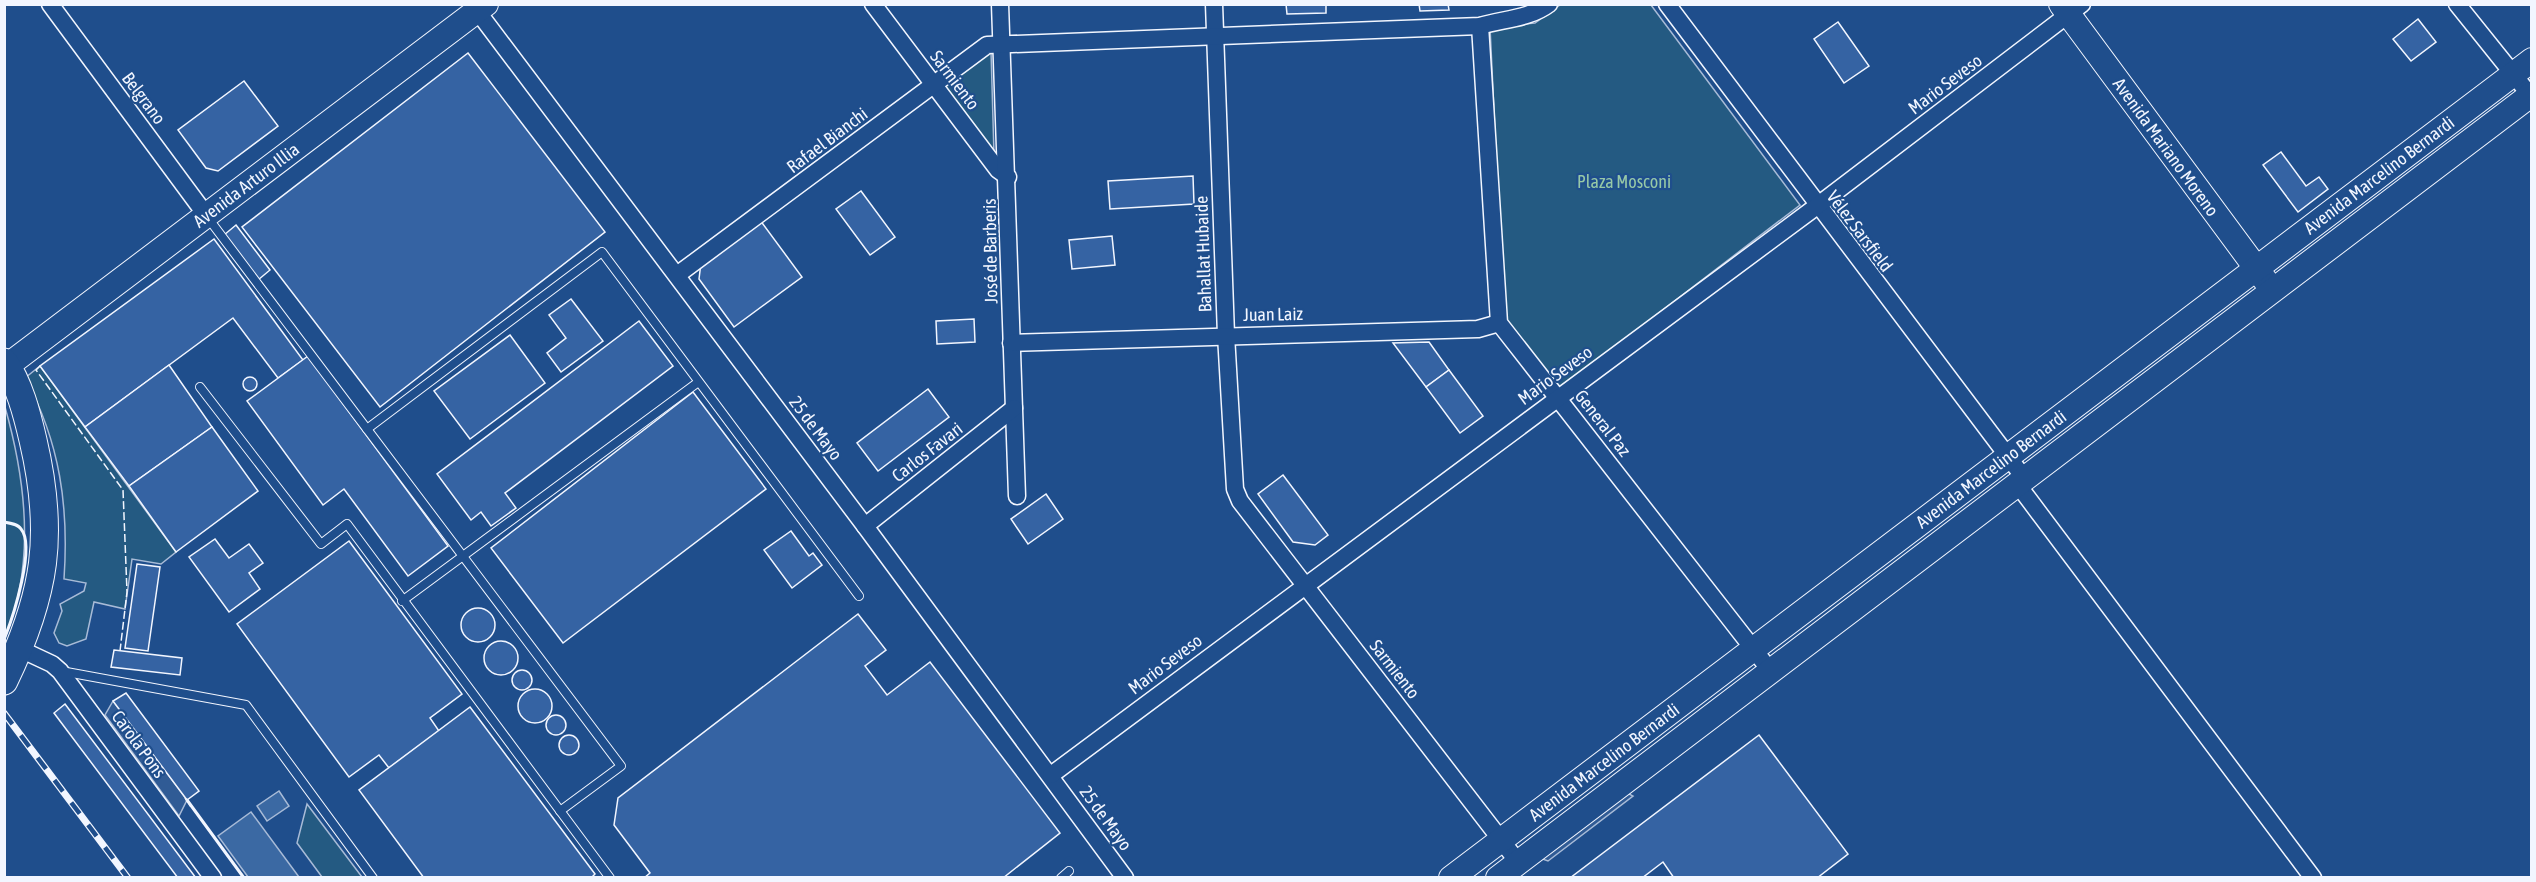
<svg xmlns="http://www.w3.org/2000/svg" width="2536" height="882" viewBox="0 0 2536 882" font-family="'Asap Condensed',sans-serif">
<rect width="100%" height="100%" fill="#1f4e8c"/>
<g fill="#245a82" stroke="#a8bbd7" stroke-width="1.5">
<polygon points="1560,5 1651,5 1800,205 1561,388 1504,319 1490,27 1535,23"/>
<polygon points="991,51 994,155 939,85"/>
<path d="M40 366 176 552 161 564 132 559 125 609 94 602 86 639 67 646 59 643 54 633 62 611 60 604 84 591 86 583 64 579C69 507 60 442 25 378Z"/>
<path d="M5 407C26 481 36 564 5 637Z"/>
<polygon points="307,804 362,877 322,877 297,843"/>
</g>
<g fill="#305b95" stroke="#a8bbd7" stroke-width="1.5">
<polygon points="113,701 187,800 179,816 105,715"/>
<polygon points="1620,789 1633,796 1548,861 1534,856"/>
</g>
<g fill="#3b69a3" stroke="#a8bbd7" stroke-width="1.5">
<polygon points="279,791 289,806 267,821 257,806"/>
<polygon points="251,812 299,877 248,877 218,836"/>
</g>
<g fill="#3563a3" stroke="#f2f6ff" stroke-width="1.5">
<polygon points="1286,4 1326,4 1326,13 1287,14"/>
<polygon points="1419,4 1448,4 1449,10 1420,11"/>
<polygon points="2418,19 2436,42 2411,61 2393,39"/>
<polygon points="1838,22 1869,66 1844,83 1814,39"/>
<polygon points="468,53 605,232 380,407 242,227"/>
<polygon points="244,81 278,126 218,171 206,168 178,130"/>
<polygon points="2281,152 2306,186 2319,177 2328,189 2298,212 2263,165"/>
<polygon points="1193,176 1194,204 1110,209 1108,181"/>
<polygon points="861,191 895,237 870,255 836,209"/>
<polygon points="760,220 802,277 734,327 699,279 701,263"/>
<polygon points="236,225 270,270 258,280 224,235"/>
<polygon points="1112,236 1115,265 1072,269 1069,240"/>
<polygon points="214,239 303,360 278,378 233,318 85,427 40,366"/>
<polygon points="571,299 603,341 561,372 547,353 566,338 549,315"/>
<polygon points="974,319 975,342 937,344 936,321"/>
<polygon points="639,321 673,366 505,493 516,508 491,526 481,512 471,520 437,474"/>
<polygon points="510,335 545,383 470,439 434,391"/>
<polygon points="1429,342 1449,370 1426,387 1393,343"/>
<polygon points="308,356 448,546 408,576 344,489 323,505 247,401"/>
<polygon points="169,365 212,427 129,486 85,427"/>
<polygon points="1449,370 1483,416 1460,433 1426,387"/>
<circle cx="250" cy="384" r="7"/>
<polygon points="928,389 949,417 878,471 857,443"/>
<polygon points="693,392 766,489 563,643 491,548"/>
<polygon points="212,427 258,491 176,552 129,486"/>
<polygon points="1283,475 1328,535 1315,545 1293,542 1258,494"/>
<polygon points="1046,494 1063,519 1028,544 1011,519"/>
<polygon points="791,531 809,556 813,553 822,565 792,588 764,550"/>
<polygon points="215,539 229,558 249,544 263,563 249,573 260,589 229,612 189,557"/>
<polygon points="349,541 462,694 430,718 439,731 389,768 379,755 349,777 237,624"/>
<polygon points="137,564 160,567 148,651 125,648"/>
<circle cx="478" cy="625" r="17"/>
<polygon points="858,614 886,650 865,666 887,695 930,662 1060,833 1003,878 644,878 650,873 614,825 618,798"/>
<circle cx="501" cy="658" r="17"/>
<polygon points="114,650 182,658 180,675 111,667"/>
<circle cx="522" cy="680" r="10"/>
<circle cx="535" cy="706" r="17"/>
<polygon points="126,693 199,791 187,800 113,701"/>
<polygon points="65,704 196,878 178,878 54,713"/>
<polygon points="470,707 595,874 591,878 424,878 359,790"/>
<circle cx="556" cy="725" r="10"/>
<polygon points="1759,735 1848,854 1817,878 1674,878 1663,862 1642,878 1570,878"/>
<circle cx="569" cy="745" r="10"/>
</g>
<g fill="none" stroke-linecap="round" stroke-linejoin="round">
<g stroke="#f2f6ff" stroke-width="10">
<g id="service">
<polyline points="208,218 621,766 560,811"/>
<polyline points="200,387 321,544 347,524 610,878"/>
<polyline points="367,429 602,252 859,596"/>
<polyline points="402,601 697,383"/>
<polyline points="61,671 246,705 373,878"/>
<polyline points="1061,878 1069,871"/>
</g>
</g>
<g stroke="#f2f6ff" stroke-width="19">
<g id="minor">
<polyline points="50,4 206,215"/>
<polyline points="472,4 865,526 1125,878"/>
<polyline points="873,4 998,170 1008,177"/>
<polyline points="1000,4 1017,496"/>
<polyline points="1214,4 1226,335 1235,489 1240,501 1518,862"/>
<polyline points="1667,4 2025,479"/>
<polyline points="2457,4 2530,95"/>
<polyline points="1480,26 1499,323 1769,669"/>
<path d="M677 275 987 45 1480 26C1503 19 1529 19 1549 4"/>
<polyline points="1011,343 1478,329 1499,323"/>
<polyline points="2018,485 2313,878"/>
<polyline points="865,526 1014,408"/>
<polyline points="20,649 52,664 60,671 213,878"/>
<polyline points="1051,775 1817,206 2082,4"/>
</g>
</g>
<g stroke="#f2f6ff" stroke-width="26">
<g id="secondary">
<polyline points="2061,4 2265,280"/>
<polyline points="7,366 486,4"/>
<polyline points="1451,878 2532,60"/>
<polyline points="1498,878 2532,94"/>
</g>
</g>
<g stroke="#f2f6ff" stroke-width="29">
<path id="trunk" d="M4 362C19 383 27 414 33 440 55 534 46 594 4 681"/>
</g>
<use href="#service" stroke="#1f4e8c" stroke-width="8"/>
<use href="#minor" stroke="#1f4e8c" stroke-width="16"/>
<use href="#secondary" stroke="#1f4e8c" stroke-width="24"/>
<use href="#trunk" stroke="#1f4e8c" stroke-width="27"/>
<g stroke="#f2f6ff" stroke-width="7">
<polyline id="rail" points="4,713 128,878"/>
</g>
<use href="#rail" stroke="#1f4e8c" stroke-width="4.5" stroke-dasharray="14" stroke-linecap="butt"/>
<g stroke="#f2f6ff" stroke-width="1.5" stroke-dasharray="8 3" stroke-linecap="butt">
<polyline points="40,366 36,370 123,490 127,592 120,651"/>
<polyline points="185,798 191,806"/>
</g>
<g stroke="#f2f6ff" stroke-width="3">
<polyline points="4,505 4,508"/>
<path d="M4 522C10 523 18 524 21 529 36 546 13 617 5 637"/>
<polyline points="191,806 187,800 244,878"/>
</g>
</g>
<g text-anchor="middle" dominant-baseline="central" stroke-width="4.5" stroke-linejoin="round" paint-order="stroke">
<g font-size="18" fill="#f2f6ff" stroke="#1f4e8c">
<text transform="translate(955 80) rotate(53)">Sarmiento</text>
<text transform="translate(1945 84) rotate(-37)">Mario Seveso</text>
<text transform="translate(144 98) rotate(53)">Belgrano</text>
<text transform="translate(827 140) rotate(-37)">Rafael Bianchi</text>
<text transform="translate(2166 147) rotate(54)">Avenida Mariano Moreno</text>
<text transform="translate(2379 175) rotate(-37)">Avenida Marcelino Bernardi</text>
<text transform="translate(246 185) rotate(-37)">Avenida Arturo Illia</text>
<text transform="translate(1860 231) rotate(53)">Vélez Sarsfield</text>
<text transform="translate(990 251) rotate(-91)">José de Barberis</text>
<text transform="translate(1203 254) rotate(-92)">Bahallat Hubaide</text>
<text transform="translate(1273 314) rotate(-1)">Juan Laiz</text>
<text transform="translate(1555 375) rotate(-36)">Mario Seveso</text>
<text transform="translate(1603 423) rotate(52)">General Paz</text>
<text transform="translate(816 428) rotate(53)">25 de Mayo</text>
<text transform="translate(927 452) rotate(-38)">Carlos Favari</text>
<text transform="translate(1991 469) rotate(-37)">Avenida Marcelino Bernardi</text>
<text transform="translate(1165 664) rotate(-37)">Mario Seveso</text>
<text transform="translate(1395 669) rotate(52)">Sarmiento</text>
<text transform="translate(139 744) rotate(54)">Carola Pons</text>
<text transform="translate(1604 762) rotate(-37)">Avenida Marcelino Bernardi</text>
<text transform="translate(1106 818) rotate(54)">25 de Mayo</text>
</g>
<g font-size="18" fill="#97c8a6" stroke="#1f4e8c">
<text x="1624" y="181">Plaza Mosconi</text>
</g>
</g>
<rect width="2536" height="882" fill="none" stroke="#f2f6ff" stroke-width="12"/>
</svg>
